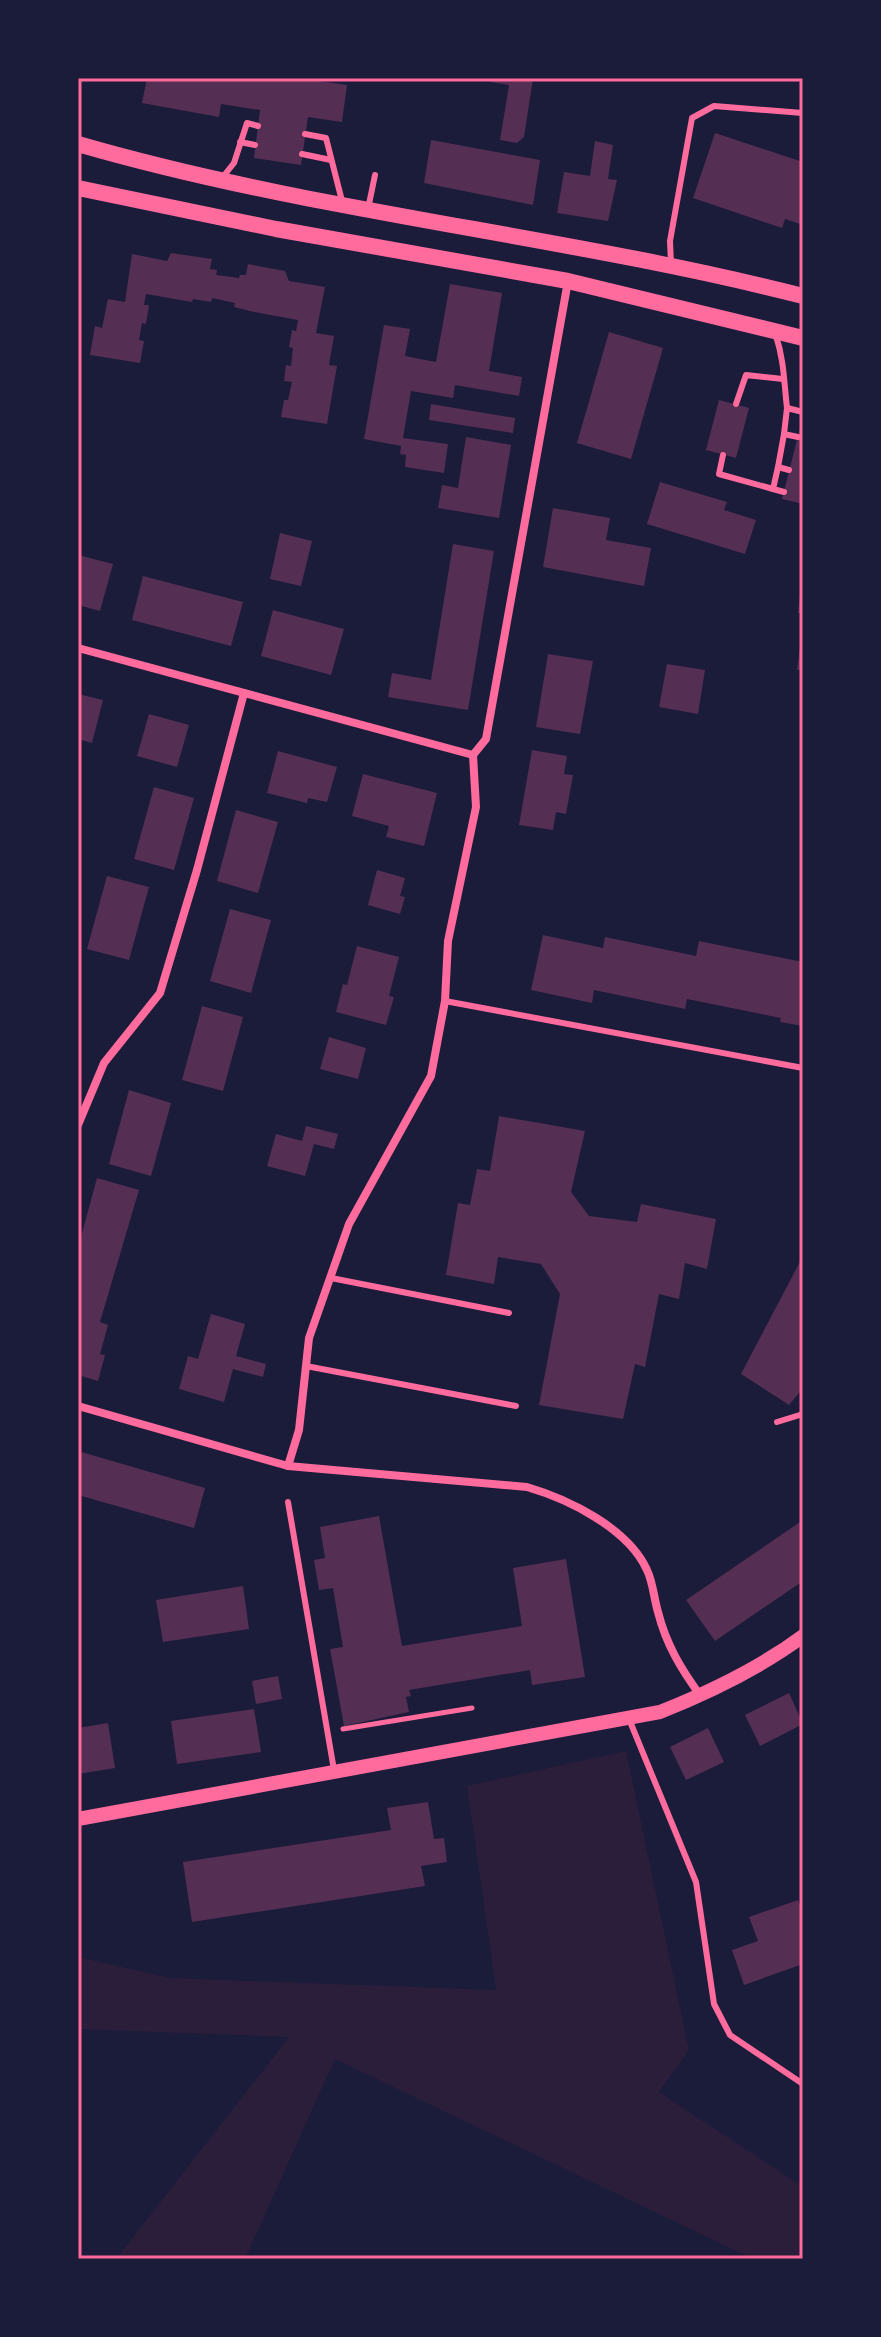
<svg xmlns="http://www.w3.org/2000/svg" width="881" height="2337" viewBox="0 0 881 2337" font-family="Cabin,sans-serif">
<rect width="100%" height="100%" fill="#1b1b3a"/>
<polygon fill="#2a1e3b" points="626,1751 689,2050 659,2092 803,2187 803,2259 753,2259 335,2059 245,2259 116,2259 289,2037 78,2029 78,1957 170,1978 496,1990 467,1786"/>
<g fill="#542f53">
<polygon points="147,78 299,78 347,85 342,122 308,117 301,165 254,158 260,110 221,104 219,117 142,103"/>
<polygon points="491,78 533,78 524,137 517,143 500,140 509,85 491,82"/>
<polygon points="715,133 803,162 803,225 785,219 782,228 693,198"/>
<polygon points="431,140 540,160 533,205 424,183"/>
<polygon points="595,141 613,145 608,179 617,180 608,221 557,213 564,172 590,176"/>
<polygon points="171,253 212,259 210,269 217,270 216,275 239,278 240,275 246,275 248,264 285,271 289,281 325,287 316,333 334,336 329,365 337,366 327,424 281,417 284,400 288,400 292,382 284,381 286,365 291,366 293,348 289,347 292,330 296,331 298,320 254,312 234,307 235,303 212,298 211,302 193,299 192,302 146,294 144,305 149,305 146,324 142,323 139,340 144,341 140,363 90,355 95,326 102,328 108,299 125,302 132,254 167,261"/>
<polygon points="450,284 502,293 489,371 522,377 519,396 455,385 453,398 411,391 403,438 448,444 444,473 405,467 406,455 400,454 401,446 364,439 384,325 410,329 405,356 436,362"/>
<polygon points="609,332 663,348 631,459 577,443"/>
<polygon points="719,400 749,408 736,458 706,450"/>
<polygon points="431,404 515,418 513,433 429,420"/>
<polygon points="802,420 803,420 803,504 782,499"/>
<polygon points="466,437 511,445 499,518 438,508 442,485 458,488"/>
<polygon points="660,482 727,502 724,510 756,520 745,554 647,524"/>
<polygon points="553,508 610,518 606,540 651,548 644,586 543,567"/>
<polygon points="280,533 312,541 301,586 270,579"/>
<polygon points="453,544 494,551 468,710 388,697 392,673 431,680"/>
<polygon points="78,555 113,564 100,611 78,605"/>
<polygon points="143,576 243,602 231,646 132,620"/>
<polygon points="801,584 803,584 803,613 798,613"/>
<polygon points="273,610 344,629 331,675 261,656"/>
<polygon points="801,639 803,639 803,670 797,670"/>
<polygon points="548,654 593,661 580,734 536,727"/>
<polygon points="667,664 705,670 698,714 659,707"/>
<polygon points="78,694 103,700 92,743 78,739"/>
<polygon points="149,714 189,725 177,767 137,756"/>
<polygon points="532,750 567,756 564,774 573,775 566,814 556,812 553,830 519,825"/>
<polygon points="278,751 337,767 327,802 308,798 307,803 267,793"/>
<polygon points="363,774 437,793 424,846 386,837 389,826 352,816"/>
<polygon points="154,787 194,798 174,870 134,859"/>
<polygon points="236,810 278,822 258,893 217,881"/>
<polygon points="377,870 405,878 400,896 405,897 400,914 368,905"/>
<polygon points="107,876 149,887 129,960 87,949"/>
<polygon points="230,909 271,920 251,993 210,981"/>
<polygon points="543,935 603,948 605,937 696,956 699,941 803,962 803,1026 780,1022 781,1018 687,999 685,1009 594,990 592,1003 531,990"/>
<polygon points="357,946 399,957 389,996 394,997 386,1025 336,1012 343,984 347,985"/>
<polygon points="202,1006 243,1017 223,1091 182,1080"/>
<polygon points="329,1037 366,1048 358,1079 320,1069"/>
<polygon points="129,1090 171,1103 151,1176 109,1164"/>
<polygon points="499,1116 585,1131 571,1192 589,1216 637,1222 641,1204 716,1219 707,1269 685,1263 679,1299 659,1294 645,1367 635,1364 623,1419 539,1405 560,1294 541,1264 498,1257 494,1284 446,1275 458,1203 470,1205 477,1169 490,1171"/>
<polygon points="306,1126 338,1134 334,1149 314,1144 305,1176 267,1166 276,1134 302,1141"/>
<polygon points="97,1178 139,1190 100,1322 108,1325 100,1354 105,1355 98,1381 78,1375 78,1248"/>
<polygon points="803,1256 803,1388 789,1405 741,1374"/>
<polygon points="211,1314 245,1324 236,1356 266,1364 263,1377 233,1369 224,1402 179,1389 188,1356 198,1359"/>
<polygon points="78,1451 205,1488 194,1528 78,1495"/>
<polygon points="379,1516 402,1646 522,1626 513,1568 566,1559 585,1677 532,1685 530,1670 409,1690 411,1696 406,1697 409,1712 344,1726 330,1649 343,1647 333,1588 319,1590 314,1560 325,1558 320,1527"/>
<polygon points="803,1520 803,1581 715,1641 686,1600"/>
<polygon points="243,1586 249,1629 163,1642 156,1600"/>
<polygon points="278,1676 282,1699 256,1704 252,1681"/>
<polygon points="789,1693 803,1724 760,1746 745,1715"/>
<polygon points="254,1709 261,1752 177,1764 171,1721"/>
<polygon points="108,1723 115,1768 78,1774 78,1728"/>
<polygon points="708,1728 724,1762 686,1780 670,1747"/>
<polygon points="428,1802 434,1839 444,1838 447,1862 421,1866 425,1886 192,1922 183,1862 391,1830 387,1808"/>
<polygon points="798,1900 803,1915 803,1964 744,1985 732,1950 758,1941 749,1917"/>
</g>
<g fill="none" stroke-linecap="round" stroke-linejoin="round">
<polyline stroke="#ff6b9d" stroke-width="5" points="343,1729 472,1708"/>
<g stroke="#ff6b9d" stroke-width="6">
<polyline points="305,134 326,138 342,201"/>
<polyline points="240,142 255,145"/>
<polyline points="302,154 331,160"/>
<polyline points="222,178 234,163 247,123 258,126"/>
<polyline points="368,209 375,175"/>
<polyline points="671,264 670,241 692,118 714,106 803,113"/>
<path d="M776 336C784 360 784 382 787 408L803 412"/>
<polyline points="736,404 746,375 783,379"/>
<polyline points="787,408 784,434 798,437"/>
<polyline points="784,434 778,467 789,470"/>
<polyline points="723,455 719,474 773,489"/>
<polyline points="778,467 773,489 784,492"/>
<polyline points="445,1001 803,1068"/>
<polyline points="331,1278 509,1313"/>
<polyline points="306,1366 516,1406"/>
<polyline points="777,1422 803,1414"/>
<polyline points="288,1502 334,1770"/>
<polyline points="629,1719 696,1882 714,2004 730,2035 803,2084"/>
</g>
<g stroke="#ff6b9d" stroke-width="8">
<polyline points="78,648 473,755"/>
<polyline points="78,1125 104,1063 160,993 197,870 244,693"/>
<path d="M78 1406 288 1466 527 1487C568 1499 628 1528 647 1570 653 1582 654 1599 658 1612 666 1644 681 1669 700 1695"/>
<polyline points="288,1466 299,1430 309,1338 349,1224 431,1076 445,1001 448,941 476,807 473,755 486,739 568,281"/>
</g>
<path stroke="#ff6b9d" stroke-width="14" d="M78 1819 660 1712C710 1692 760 1668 803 1636"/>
<g stroke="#ff6b9d" stroke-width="16">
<path d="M78 144C316 213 564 235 803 296"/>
<polyline points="78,188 276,229 568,281 803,338"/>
</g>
</g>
<rect width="881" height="2337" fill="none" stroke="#1b1b3a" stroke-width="160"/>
<rect x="80" y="80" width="721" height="2177" fill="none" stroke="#ff6b9d" stroke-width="3"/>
</svg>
